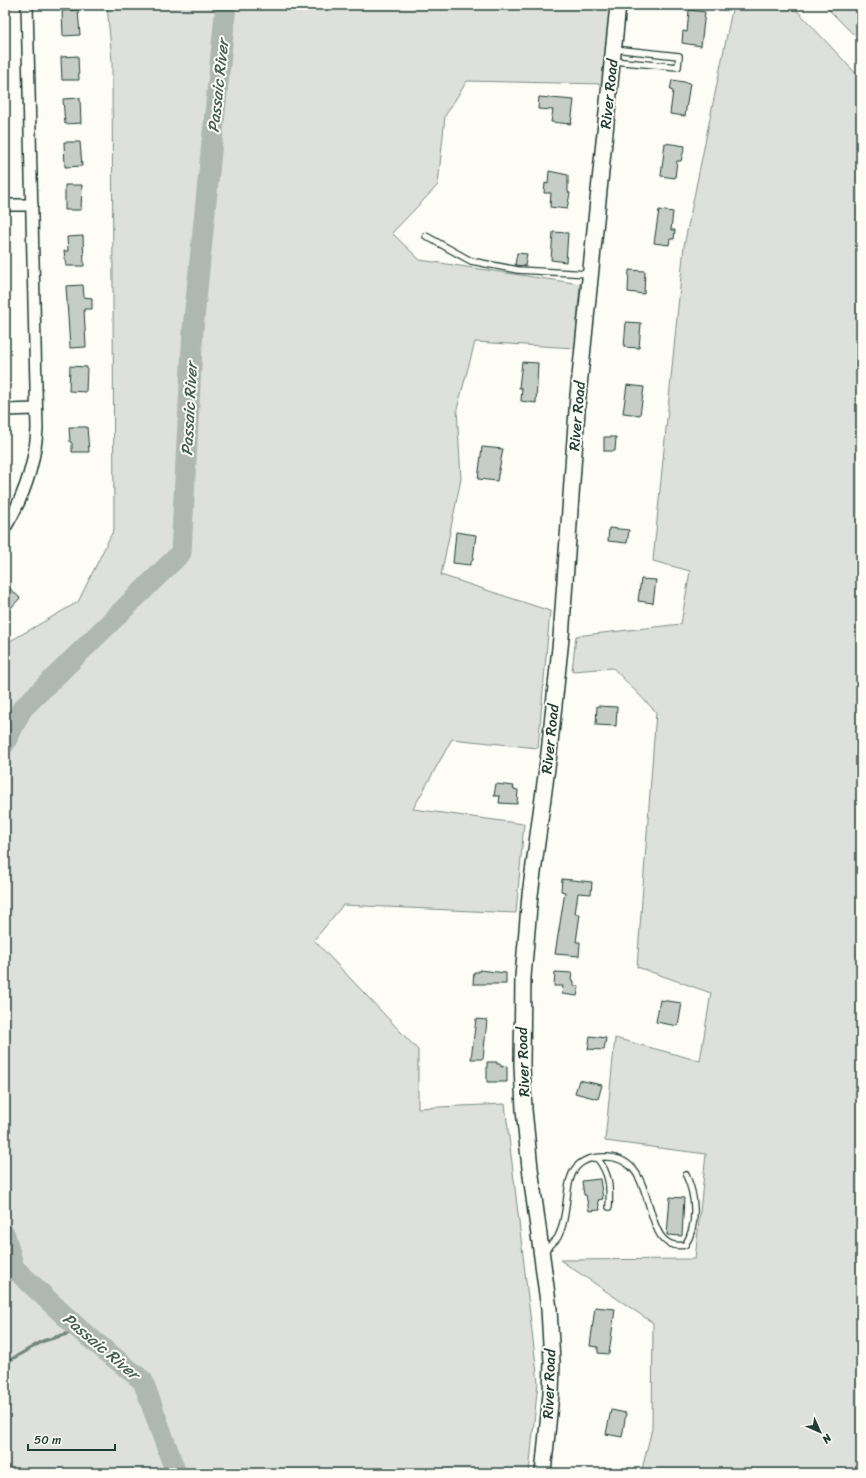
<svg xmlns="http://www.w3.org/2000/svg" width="866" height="1478" viewBox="0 0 866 1478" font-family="Sriracha,sans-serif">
<rect width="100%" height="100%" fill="#fdfcf7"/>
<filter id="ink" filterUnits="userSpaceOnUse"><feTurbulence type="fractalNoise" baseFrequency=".025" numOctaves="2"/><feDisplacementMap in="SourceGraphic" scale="8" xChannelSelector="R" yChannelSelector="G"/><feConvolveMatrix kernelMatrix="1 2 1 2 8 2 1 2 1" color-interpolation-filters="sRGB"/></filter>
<g filter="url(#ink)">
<g fill="#dde0db" stroke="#7e8e88">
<polygon points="107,5 612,5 604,84 467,81 445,116 438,185 392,233 420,260 580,284 575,348 475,342 457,409 461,479 441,575 550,611 538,748 452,739 413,809 524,824 516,913 343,905 314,940 418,1050 418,1108 505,1104 538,1382 529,1473 5,1473 5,644 78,602 114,529 112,61"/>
<polygon points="733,5 792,5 861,79 861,1473 641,1473 652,1429 653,1323 560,1260 695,1259 706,1154 605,1141 615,1038 700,1061 711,993 637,967 656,712 613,668 572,671 576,636 681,624 690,571 653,561 684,246"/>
<polygon points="824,5 861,5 861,42"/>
</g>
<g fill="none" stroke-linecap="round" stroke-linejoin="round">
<polyline stroke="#75877f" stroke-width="3.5" points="5,1363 43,1341 80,1330"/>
<g stroke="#aeb8b1" stroke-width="21">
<polyline points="5,743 22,709 181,553 193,329 226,5"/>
<polyline points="5,1235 14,1268 80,1330 143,1381 176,1473"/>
</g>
</g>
<g fill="#c6cdc7" stroke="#1f3d34">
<polygon points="78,10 80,35 63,36 62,11"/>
<polygon points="689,10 705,12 701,46 682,43 683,31 687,32"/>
<polygon points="78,56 79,80 62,80 61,57"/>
<polygon points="672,80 690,83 685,116 670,114 673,91 670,90"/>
<polygon points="539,97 574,100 571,124 551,122 553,110 538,109"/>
<polygon points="80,98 81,123 65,124 63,99"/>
<polygon points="64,142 80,142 82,166 65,167"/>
<polygon points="665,143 685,146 681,161 677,161 675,178 661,176"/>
<polygon points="549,171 568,175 568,192 570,193 567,209 550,207 551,193 544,193 545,183 548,184"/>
<polygon points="65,185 82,185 81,210 65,210"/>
<polygon points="659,210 673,212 671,230 675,230 674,239 670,239 669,245 654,243"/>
<polygon points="553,232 568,233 566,262 551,260"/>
<polygon points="83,236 84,266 66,266 64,251 68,251 67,237"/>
<polygon points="517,253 527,254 525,266 515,265"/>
<polygon points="629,270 645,271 644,294 628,292"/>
<polygon points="83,285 84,297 92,298 92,309 84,309 86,347 70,348 66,286"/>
<polygon points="626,322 641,323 639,348 624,347"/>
<polygon points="522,362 538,363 536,403 521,401 522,388 519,388"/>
<polygon points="70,366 87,367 86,392 69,391"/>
<polygon points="627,385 644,387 640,415 623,413"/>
<polygon points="69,427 87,427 89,452 72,452 72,443 70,442"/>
<polygon points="604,437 616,437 615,451 604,451"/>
<polygon points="482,447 503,449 497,481 478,479"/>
<polygon points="609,528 629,530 627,543 608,541"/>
<polygon points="456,532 476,535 473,559 470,565 453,563"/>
<polygon points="641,579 656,580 653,603 638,601"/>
<polygon points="5,584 20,598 10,609 5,605"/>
<polygon points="597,706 617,707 616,726 596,725"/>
<polygon points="496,784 514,786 513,789 518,790 517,804 499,803 500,796 494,796"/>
<polygon points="562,879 592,882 591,894 578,893 575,914 580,914 576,942 580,942 579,956 555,954 565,892 561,891"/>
<polygon points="479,970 506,973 506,984 473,984 474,972 479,972"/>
<polygon points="555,972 572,973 571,980 574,981 574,986 579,987 577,996 562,994 563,986 554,986"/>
<polygon points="660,1000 682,1003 678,1026 656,1022"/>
<polygon points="476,1019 487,1020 483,1059 471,1059"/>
<polygon points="590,1036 606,1038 604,1050 588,1049"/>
<polygon points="487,1062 497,1062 497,1064 501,1064 501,1067 507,1066 507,1082 487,1082"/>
<polygon points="579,1080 602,1085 598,1099 575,1093"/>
<polygon points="600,1179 603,1199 598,1200 600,1210 589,1211 586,1195 584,1195 582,1181"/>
<polygon points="670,1197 684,1198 682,1236 667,1235"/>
<polygon points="595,1307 615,1309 609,1354 598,1353 598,1347 590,1346"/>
<polygon points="611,1410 626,1413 622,1437 606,1434"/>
</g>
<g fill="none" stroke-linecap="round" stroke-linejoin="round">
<g stroke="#1f3d34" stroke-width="8">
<g id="lane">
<polyline points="613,61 678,67 679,56 614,49"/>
<polyline points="426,236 471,261 518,270 589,274"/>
<path d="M597 1158C610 1174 610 1187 609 1207"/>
<path d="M543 1252C548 1247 555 1242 558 1237 575 1204 554 1155 607 1157 663 1159 637 1254 685 1245 698 1226 696 1196 686 1175"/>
</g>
</g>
<g stroke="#1f3d34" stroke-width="14">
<g id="street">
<polyline points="5,205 32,205"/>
<polyline points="5,410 36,409"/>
<path d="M5 528C24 497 35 465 37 429L27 5"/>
</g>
</g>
<g stroke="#1f3d34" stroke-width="18">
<polyline id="secondary" points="543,1473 551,1394 552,1362 549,1309 530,1168 524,1110 522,1065 523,977 530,895 549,753 561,638 578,396 618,5"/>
</g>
<use href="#lane" stroke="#fdfcf7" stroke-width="5.5"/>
<use href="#street" stroke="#fdfcf7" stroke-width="11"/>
<use href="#secondary" stroke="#fdfcf7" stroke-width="15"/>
</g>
</g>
<g text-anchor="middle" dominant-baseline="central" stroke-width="4" stroke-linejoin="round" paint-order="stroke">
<g font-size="15" fill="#1f3d34" stroke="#fdfcf7">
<text transform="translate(609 94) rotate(-84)">River Road</text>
<text transform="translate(577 416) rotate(-85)">River Road</text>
<text transform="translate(550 739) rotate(-84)">River Road</text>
<text transform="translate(523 1062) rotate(-92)">River Road</text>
<text transform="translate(549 1384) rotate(-88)">River Road</text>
</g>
<g font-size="16" font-style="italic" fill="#435c53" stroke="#fdfcf7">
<text transform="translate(218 86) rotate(-84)">Passaic River</text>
<text transform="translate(189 409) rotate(-87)">Passaic River</text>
<text transform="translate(101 1346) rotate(40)">Passaic River</text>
</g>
</g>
<rect width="866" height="1478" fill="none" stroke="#fdfcf7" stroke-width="20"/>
<rect x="10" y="10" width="846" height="1458" fill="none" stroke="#1f3d34" stroke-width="1.5" filter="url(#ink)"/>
<g transform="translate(820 1432) rotate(135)" stroke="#fdfcf7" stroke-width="3" paint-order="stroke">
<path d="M0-3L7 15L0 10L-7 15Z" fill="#1f3d34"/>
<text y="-6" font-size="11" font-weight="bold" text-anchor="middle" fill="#1f3d34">N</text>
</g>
<path d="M28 1444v6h87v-6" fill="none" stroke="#1f3d34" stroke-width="2"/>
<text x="34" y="1444" font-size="12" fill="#1f3d34" stroke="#fdfcf7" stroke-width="3" paint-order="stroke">50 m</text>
</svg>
